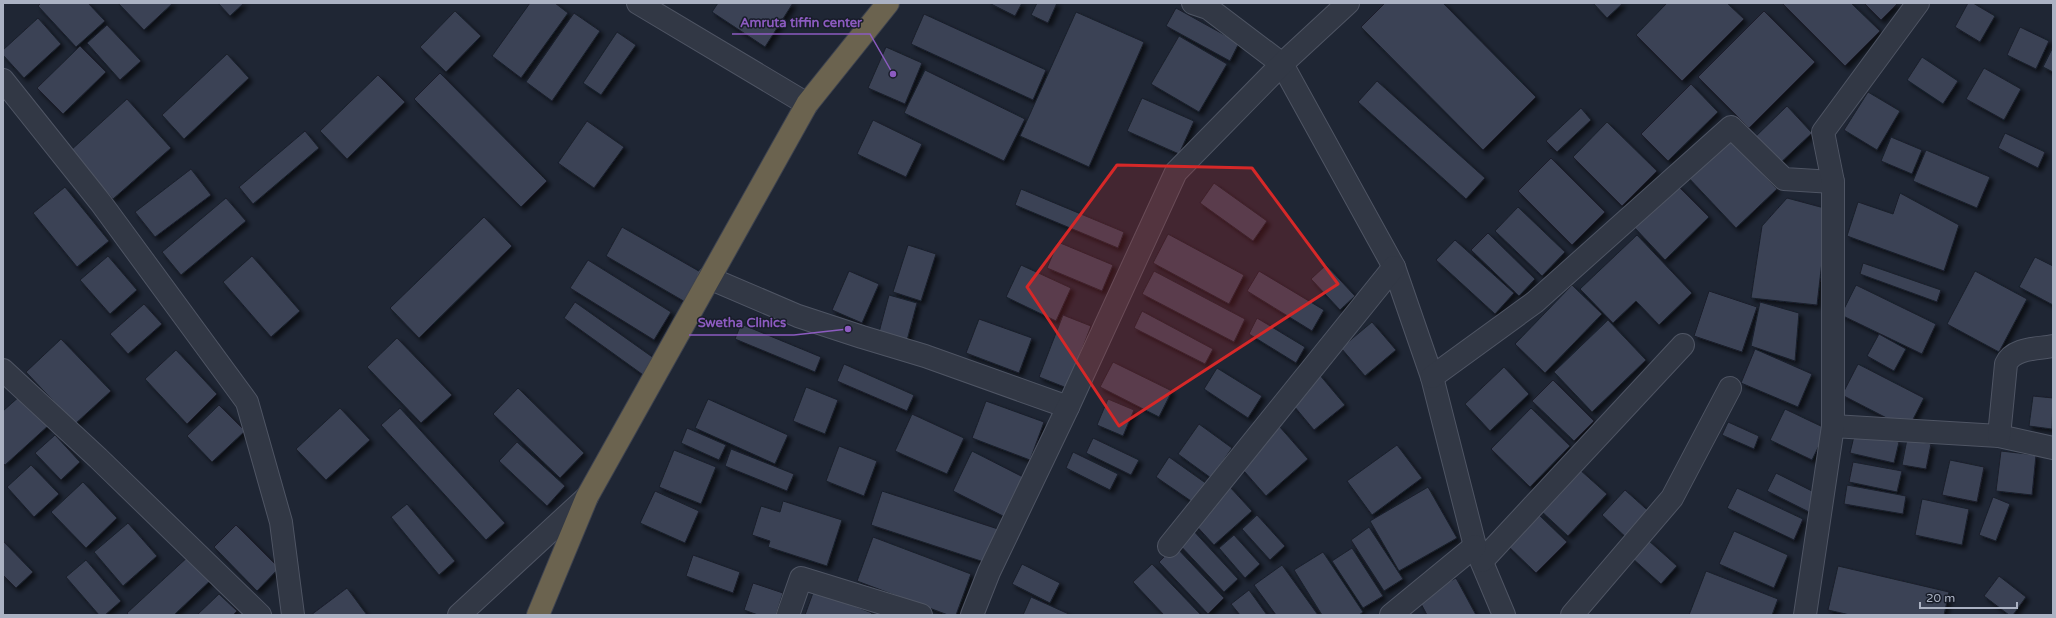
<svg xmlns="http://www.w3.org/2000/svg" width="2056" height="618" viewBox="0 0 2056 618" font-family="'Varela Round',sans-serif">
<defs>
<filter id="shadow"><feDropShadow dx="3.5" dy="3.5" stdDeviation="2" flood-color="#0009"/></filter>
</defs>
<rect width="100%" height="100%" fill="#1f2634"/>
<g fill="#3a4355" stroke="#1a1f2b" filter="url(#shadow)">
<polygon points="41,3 88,3 105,21 76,47 38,6"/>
<polygon points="118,3 173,3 144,30"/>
<polygon points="218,3 244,3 230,16"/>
<polygon points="530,3 555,3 568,13 521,78 492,56"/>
<polygon points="718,3 793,3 765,47 712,12"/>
<polygon points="989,3 1022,3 1015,16"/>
<polygon points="1037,3 1057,3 1048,23 1031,15"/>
<polygon points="1385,3 1443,3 1536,97 1483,150 1361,27"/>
<polygon points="1593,3 1623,3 1607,18"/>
<polygon points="1667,3 1727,3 1744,19 1682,81 1636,35"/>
<polygon points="1782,3 1851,3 1880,31 1845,66"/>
<polygon points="1864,3 1896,3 1897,4 1881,20"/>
<polygon points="1968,3 1973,3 1995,16 1980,42 1955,27"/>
<polygon points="1176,8 1239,43 1230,61 1166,26"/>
<polygon points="455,11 481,36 446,72 420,47"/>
<polygon points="1764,11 1815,62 1749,128 1698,77"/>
<polygon points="1076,12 1144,42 1089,167 1020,136"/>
<polygon points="574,13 600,31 552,101 526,82"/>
<polygon points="924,14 1046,70 1033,100 911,44"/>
<polygon points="38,18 61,44 24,78 3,55 3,50"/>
<polygon points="107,25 141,61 120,80 87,43"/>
<polygon points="2020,27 2049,41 2036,69 2007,55"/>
<polygon points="617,32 636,45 601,95 583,83"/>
<polygon points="1179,36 1227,64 1199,112 1151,84"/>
<polygon points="80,46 106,72 63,114 37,88"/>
<polygon points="886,47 922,63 905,104 868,88"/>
<polygon points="2053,47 2053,72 2043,67"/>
<polygon points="227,54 249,78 184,139 162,115"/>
<polygon points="1922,57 1958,81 1943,104 1907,80"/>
<polygon points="1984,68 2021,89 2004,120 1966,99"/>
<polygon points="925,70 1025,119 1004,161 904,113"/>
<polygon points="440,73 547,181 521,207 414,99"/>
<polygon points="378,75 405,102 347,159 320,131"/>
<polygon points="1377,81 1485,178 1466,199 1358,102"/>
<polygon points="1691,84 1718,112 1668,161 1641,134"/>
<polygon points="1868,92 1900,111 1877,150 1844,130"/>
<polygon points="1142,98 1194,121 1179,154 1127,131"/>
<polygon points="127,99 171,148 113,199 70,151"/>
<polygon points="1787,106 1812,133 1776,167 1751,141"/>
<polygon points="1581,108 1591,120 1557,152 1546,141"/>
<polygon points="873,120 922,144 906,177 857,154"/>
<polygon points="587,121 624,147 594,188 558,163"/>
<polygon points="1607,122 1657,171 1622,206 1573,157"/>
<polygon points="305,131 319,148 253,204 239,187"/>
<polygon points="2005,133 2045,152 2038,168 1998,148"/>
<polygon points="1726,135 1777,189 1736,228 1685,174"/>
<polygon points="1891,137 1922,150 1912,174 1881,161"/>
<polygon points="1926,150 1990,177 1977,208 1913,181"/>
<polygon points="1551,158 1605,212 1572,245 1518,191"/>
<polygon points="191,169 211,195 155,237 135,212"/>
<polygon points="1214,183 1267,221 1253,241 1200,203"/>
<polygon points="1677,185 1709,217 1665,260 1634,227"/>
<polygon points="65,187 109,241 77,267 33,213"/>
<polygon points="1021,189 1124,232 1118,248 1015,205"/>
<polygon points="1900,193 1959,225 1944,271 1847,236 1858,202 1893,214"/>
<polygon points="226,198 246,221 181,275 162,252"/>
<polygon points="1787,198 1828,209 1817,305 1751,298 1762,226"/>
<polygon points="1518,207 1565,252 1542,276 1495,231"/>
<polygon points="484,217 512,246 419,338 390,308"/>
<polygon points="622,227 704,274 687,303 606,256"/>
<polygon points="1488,233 1535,279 1519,296 1471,250"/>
<polygon points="1168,234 1244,275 1229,304 1153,263"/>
<polygon points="1637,235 1692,293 1659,325 1636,301 1613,323 1580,289"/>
<polygon points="1455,240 1514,293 1495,314 1436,260"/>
<polygon points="1058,242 1113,265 1102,291 1047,268"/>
<polygon points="908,245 936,254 921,301 893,292"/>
<polygon points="108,256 137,290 110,314 80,280"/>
<polygon points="252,256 300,311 271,337 223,282"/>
<polygon points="2035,257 2053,266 2053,305 2019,287"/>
<polygon points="588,260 671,312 654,340 570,288"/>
<polygon points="1863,263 1941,290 1937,302 1860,274"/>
<polygon points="1021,265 1071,288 1056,321 1006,297"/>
<polygon points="1326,265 1355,296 1340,310 1311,279"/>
<polygon points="849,271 879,284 862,323 832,310"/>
<polygon points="1154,271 1245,319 1234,342 1142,294"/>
<polygon points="1259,271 1324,310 1312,331 1247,291"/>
<polygon points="1975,271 2027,299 1999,352 1947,324"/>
<polygon points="1572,285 1602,314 1545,373 1515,344"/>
<polygon points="1856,285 1936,324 1922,354 1841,315"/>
<polygon points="1709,291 1757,307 1742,352 1694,336"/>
<polygon points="889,295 917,303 906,344 878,336"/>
<polygon points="575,302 658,361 646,377 564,318"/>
<polygon points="1760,302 1799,313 1795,361 1751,346"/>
<polygon points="144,304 162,324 128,354 110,334"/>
<polygon points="1142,311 1213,349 1205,364 1134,328"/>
<polygon points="1063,315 1091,326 1067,388 1039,377"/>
<polygon points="1257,318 1305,347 1296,363 1249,334"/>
<polygon points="979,319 1032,338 1019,373 966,353"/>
<polygon points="1608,320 1646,360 1592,412 1554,372"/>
<polygon points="1372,322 1396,350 1365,376 1341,348"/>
<polygon points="741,324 821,357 815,372 735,339"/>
<polygon points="1879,334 1906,349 1894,371 1867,356"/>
<polygon points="397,338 452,395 421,423 367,367"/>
<polygon points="61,339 111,391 75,424 26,372"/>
<polygon points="1755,349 1812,374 1798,407 1741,383"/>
<polygon points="176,350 217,394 187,424 145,379"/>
<polygon points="1113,362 1172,391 1159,417 1100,387"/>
<polygon points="844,364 914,395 907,411 837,381"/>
<polygon points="1858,364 1924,398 1908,429 1842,395"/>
<polygon points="1504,367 1529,394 1490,431 1465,404"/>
<polygon points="1217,368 1262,396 1248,418 1204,389"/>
<polygon points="1319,374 1345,405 1314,430 1289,400"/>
<polygon points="1553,380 1594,421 1574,441 1532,401"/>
<polygon points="806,387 838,400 825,434 793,421"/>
<polygon points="518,388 584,453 560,478 493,414"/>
<polygon points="21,395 49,425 5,465 3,463 3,411"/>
<polygon points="2033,396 2053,398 2052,429 2029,426"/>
<polygon points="708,399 788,435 775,464 695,428"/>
<polygon points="1108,399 1134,410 1123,436 1097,425"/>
<polygon points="986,401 1044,422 1030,460 972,438"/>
<polygon points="219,405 245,431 212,462 187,436"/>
<polygon points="340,408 370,440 326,480 296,449"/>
<polygon points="400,408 505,523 486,540 381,425"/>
<polygon points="1531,408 1570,446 1530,487 1491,449"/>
<polygon points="1785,409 1827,429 1812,460 1770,440"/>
<polygon points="912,414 964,438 947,474 895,451"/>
<polygon points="1728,422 1759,436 1754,449 1722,435"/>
<polygon points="1199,424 1232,448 1211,478 1178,454"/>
<polygon points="1279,426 1308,459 1266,496 1237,463"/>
<polygon points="687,428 726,445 719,460 681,443"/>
<polygon points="1855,432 1899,442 1894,463 1850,453"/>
<polygon points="55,435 80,462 61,480 35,453"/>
<polygon points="1093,438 1139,460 1131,475 1086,453"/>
<polygon points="1907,439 1931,444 1926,469 1902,465"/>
<polygon points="517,442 565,486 547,506 499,461"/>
<polygon points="1397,445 1422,478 1372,515 1347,481"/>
<polygon points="839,446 877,461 864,496 826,481"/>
<polygon points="731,449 794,474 787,491 725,466"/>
<polygon points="674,450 716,467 701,504 659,487"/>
<polygon points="972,451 1025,478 1005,517 953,491"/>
<polygon points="2001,451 2036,455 2032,495 1996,491"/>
<polygon points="1073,452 1118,474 1110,490 1066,468"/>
<polygon points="1169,457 1207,484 1194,503 1156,477"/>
<polygon points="1950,460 1984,467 1977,502 1942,495"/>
<polygon points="1853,462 1902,471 1897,492 1849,482"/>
<polygon points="31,465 59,494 34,517 7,487"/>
<polygon points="1579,469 1607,494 1568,536 1540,510"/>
<polygon points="1776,473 1822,496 1813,514 1767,491"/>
<polygon points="83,482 117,518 86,548 51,512"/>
<polygon points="1847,485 1906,496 1903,514 1844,504"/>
<polygon points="1229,486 1252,511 1214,545 1191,520"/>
<polygon points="1428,487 1457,538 1399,571 1370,521"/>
<polygon points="1737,488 1803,519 1794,540 1727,508"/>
<polygon points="1625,490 1654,516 1630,541 1602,515"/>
<polygon points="655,491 699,511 685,543 640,523"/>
<polygon points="882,491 998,529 987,563 871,525"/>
<polygon points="1993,497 2010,504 1996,541 1979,535"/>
<polygon points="1922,499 1969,509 1962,545 1915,535"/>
<polygon points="783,501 842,520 827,566 768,547 770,541 752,535 761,506 780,512"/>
<polygon points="407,504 455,561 439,575 391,517"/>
<polygon points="1538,514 1567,542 1536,573 1507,545"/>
<polygon points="1257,515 1285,546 1270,560 1242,529"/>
<polygon points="128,523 157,556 123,586 94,552"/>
<polygon points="236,525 279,568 257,591 214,547"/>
<polygon points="1190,527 1238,579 1224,592 1176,541"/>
<polygon points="1369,527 1403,579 1384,591 1351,540"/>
<polygon points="1734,531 1788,555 1774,588 1719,564"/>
<polygon points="1234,535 1260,564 1245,578 1219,548"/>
<polygon points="873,537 971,574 956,615 948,615 857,581"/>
<polygon points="1648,540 1677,566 1661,584 1632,558"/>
<polygon points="3,541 33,572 16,588 3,575"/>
<polygon points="1175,546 1224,598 1208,614 1159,562"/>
<polygon points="1352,548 1383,596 1363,608 1332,561"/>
<polygon points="1323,552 1363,612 1359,615 1322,615 1294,570"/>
<polygon points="191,554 213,578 174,615 129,615 127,613"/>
<polygon points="693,555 740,572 733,593 686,576"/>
<polygon points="86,560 121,601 105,615 99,615 66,577"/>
<polygon points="1022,564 1060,583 1050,603 1012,584"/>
<polygon points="1152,564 1201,615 1164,615 1133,582"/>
<polygon points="1282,565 1318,615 1276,615 1254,585"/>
<polygon points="1838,566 1949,592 1944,615 1850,615 1828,610"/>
<polygon points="1706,571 1778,599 1772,615 1689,615"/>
<polygon points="1999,576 2026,597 2013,615 2009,615 1984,596"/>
<polygon points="1456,578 1476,615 1427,615 1418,598"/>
<polygon points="753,583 783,593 776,615 758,615 744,610"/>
<polygon points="347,588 367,615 311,615"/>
<polygon points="814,590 872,613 871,615 805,615"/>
<polygon points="1249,590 1267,615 1240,615 1231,604"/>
<polygon points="219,594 237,611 233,615 197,615"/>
<polygon points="1031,597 1071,615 1023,615"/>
</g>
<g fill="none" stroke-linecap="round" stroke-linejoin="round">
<g stroke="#4f5564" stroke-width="24">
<g id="minor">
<polyline points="638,3 807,104"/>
<polyline points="1193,3 1208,8 1282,64 1394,267 1432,377 1475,546 1504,615"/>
<polyline points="3,80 101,203 247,402 281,522 293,615"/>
<polyline points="709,278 798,316 862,337 925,356 1068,407"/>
<polyline points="3,370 98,458 260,615"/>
<polyline points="1432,377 1535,302 1731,127 1784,179 1833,182"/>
<polyline points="1833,426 1999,436 2053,448"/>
<path d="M1999 436 2006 364C2013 348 2037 349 2053 346"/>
<polyline points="1169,546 1394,267"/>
<polyline points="1482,561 1683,345"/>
<polyline points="459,615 587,497"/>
<polyline points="788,615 801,578 921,615"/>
<polyline points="972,615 989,572 1068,407 1176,172 1282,64 1348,3"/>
<polyline points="1391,615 1475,546"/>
<polyline points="1572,615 1672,498 1730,388"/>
<polyline points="1805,615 1833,426 1833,182 1823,132 1918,3"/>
</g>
</g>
<g stroke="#3d424f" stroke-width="24">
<polyline id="highway" points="538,615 587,497 807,104 888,3"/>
</g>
<use href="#minor" stroke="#323845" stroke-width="22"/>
<use href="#highway" stroke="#6b634f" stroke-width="22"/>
</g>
<path fill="#d62828" fill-opacity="0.2" stroke="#d62828" stroke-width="3" stroke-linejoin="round" d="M1117 165 1252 168 1338 284 1119 426 1027 287Z"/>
<path fill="none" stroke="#8c5bc0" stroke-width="1.5" d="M893 74L870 34H732M848 329L794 335H689"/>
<g fill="#8c5bc0" stroke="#181d29" stroke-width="1.5">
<circle cx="893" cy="74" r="4"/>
<circle cx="848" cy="329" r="4"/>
</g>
<g font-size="13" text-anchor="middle" font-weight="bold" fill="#8c5bc0" stroke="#181d29" stroke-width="3" stroke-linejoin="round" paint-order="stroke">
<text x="801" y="27">Amruta tiffin center</text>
<text x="742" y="327">Swetha Clinics</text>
</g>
<rect width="2056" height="618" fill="none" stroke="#abb2c3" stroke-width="8"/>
<path d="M1920 602v6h97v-6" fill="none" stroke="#abb2c3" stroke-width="2"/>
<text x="1926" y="602" font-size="12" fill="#abb2c3" stroke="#181d29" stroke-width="3" paint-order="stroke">20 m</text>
</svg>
